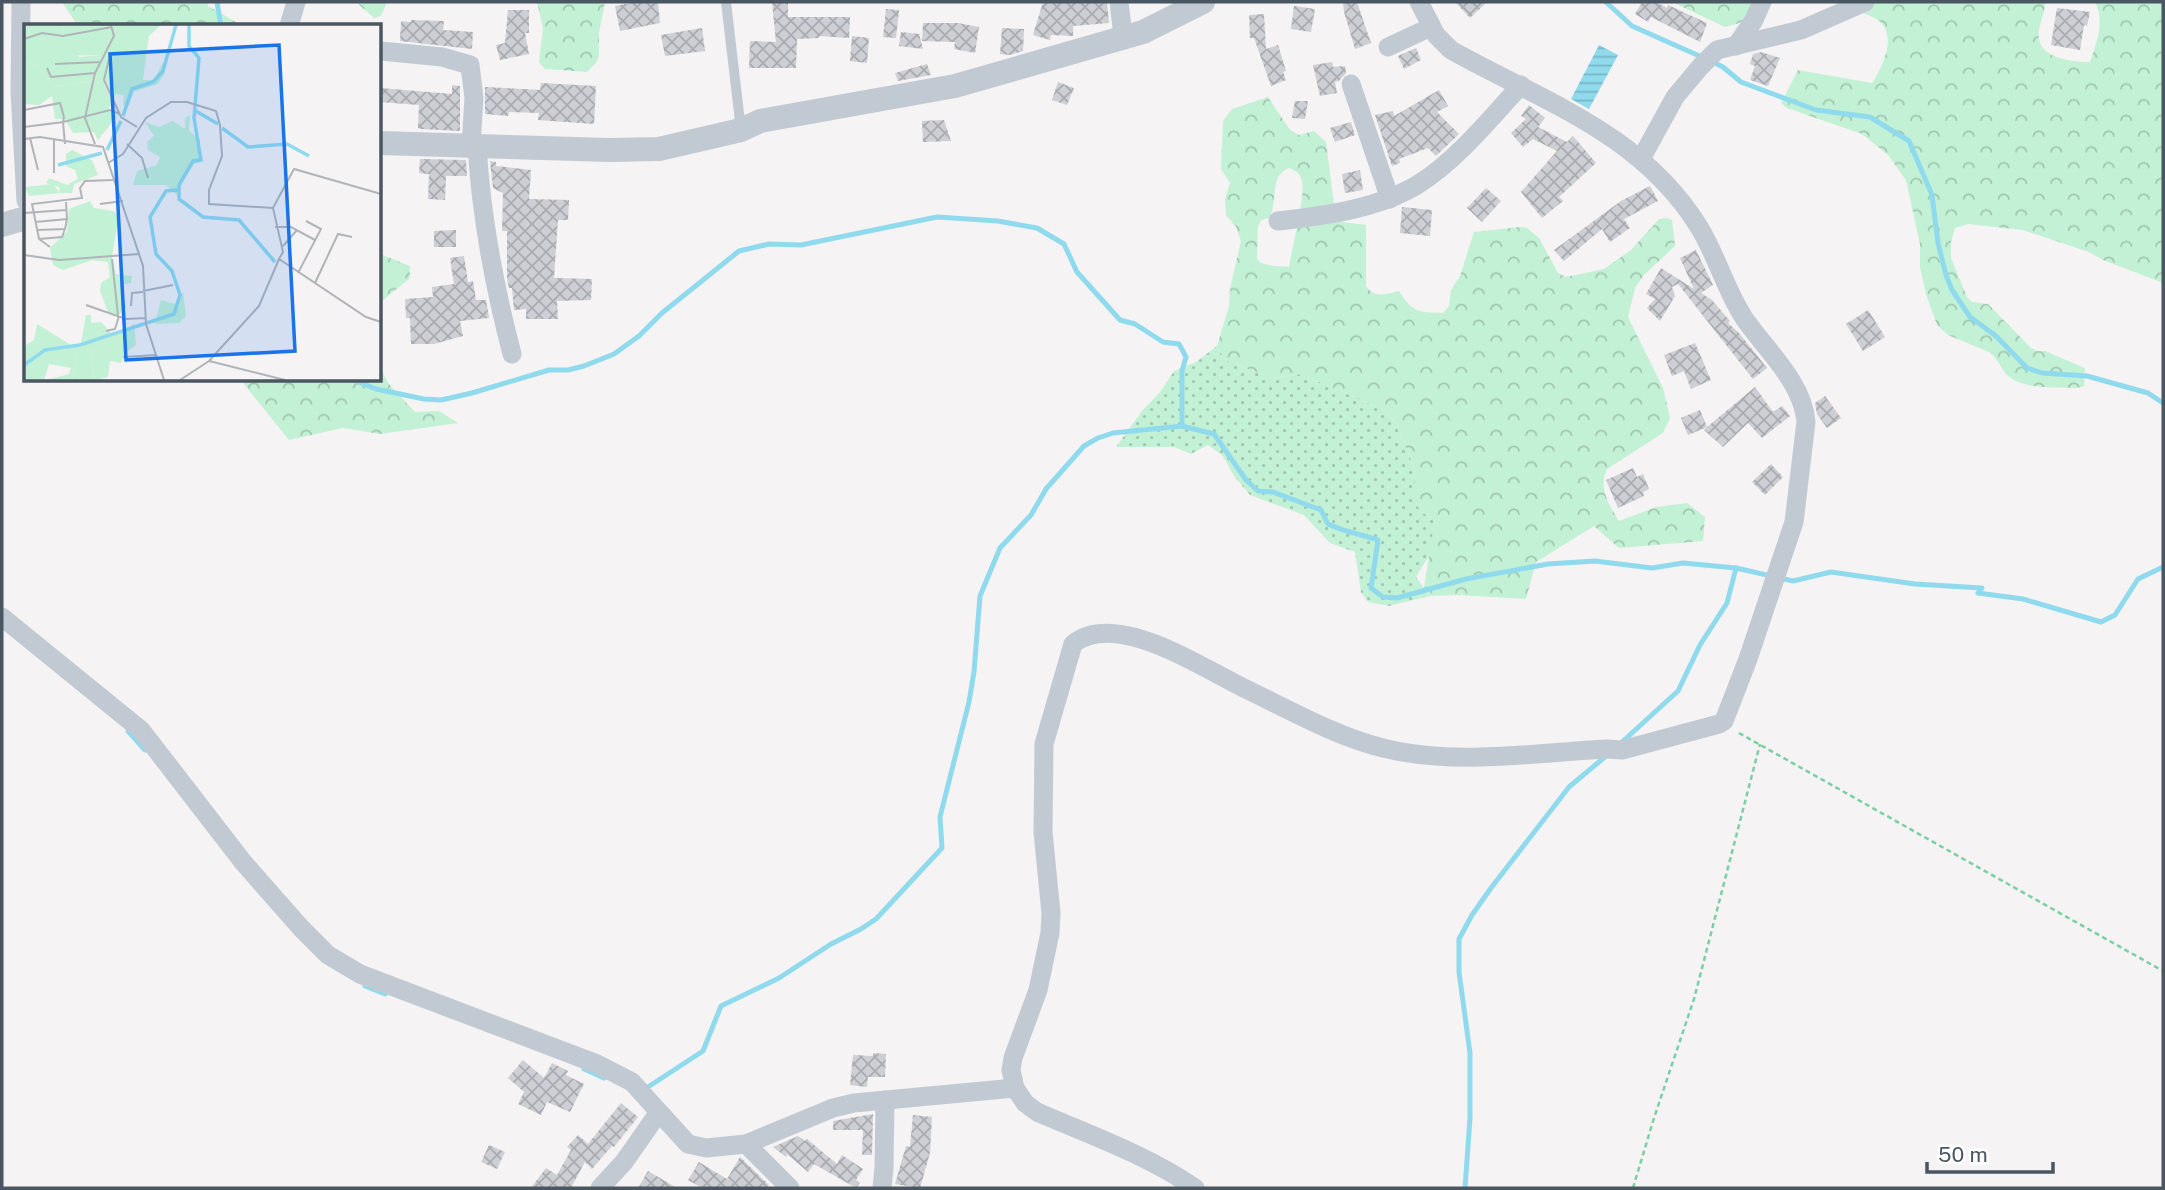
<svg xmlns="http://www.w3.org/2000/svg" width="2165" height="1190" viewBox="0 0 2165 1190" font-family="'Public Sans',sans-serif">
<defs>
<pattern id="grass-dots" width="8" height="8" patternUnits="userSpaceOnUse" patternTransform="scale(1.75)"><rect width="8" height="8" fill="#c3f1d5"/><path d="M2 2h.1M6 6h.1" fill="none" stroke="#a0c6b0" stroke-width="1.8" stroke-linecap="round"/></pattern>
<pattern id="forest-crowns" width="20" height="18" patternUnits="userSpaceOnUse" patternTransform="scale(1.75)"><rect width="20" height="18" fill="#c3f1d5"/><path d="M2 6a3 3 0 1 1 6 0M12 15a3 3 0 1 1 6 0" fill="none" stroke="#a0c6b0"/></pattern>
<pattern id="water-rules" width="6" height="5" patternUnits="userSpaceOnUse" patternTransform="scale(1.75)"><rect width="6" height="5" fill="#90daee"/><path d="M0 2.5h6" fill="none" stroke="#78b4c4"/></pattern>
<pattern id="building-cross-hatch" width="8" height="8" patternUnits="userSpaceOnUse" patternTransform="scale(1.75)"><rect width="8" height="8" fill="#cdcfd5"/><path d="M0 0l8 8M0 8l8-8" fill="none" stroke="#a8abb0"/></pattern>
</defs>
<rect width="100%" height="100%" fill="#f5f3f3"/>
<polygon fill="url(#grass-dots)" points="1217,346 1225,360 1272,378 1301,374 1384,410 1395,422 1414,467 1414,499 1421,512 1435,519 1430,554 1416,577 1430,596 1389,606 1368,602 1361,592 1355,552 1330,543 1304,515 1250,495 1234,476 1223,456 1208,445 1191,454 1174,447 1116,447 1142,411 1161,391 1174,371 1196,362"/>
<g fill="url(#forest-crowns)" fill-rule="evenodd">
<polygon points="62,2 208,2 208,6 243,26 78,26"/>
<polygon points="356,2 387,2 381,16 374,18"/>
<polygon points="537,2 605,2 599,33 599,56 596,63 587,72 545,69 539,62 543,29"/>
<polygon points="1672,2 1754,2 1747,21 1725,27"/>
<path d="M1834 2H2045C2045 13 2041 20 2039 30 2034 58 2070 62 2090 62 2097 41 2105 22 2095 2H2163V283L2103 260 2089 252 2023 230 1968 224 1955 228 1951 242V258L1967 297 1972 302 1988 304 2031 348 2038 351H2045L2085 368 2084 386 2077 388C2056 387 2021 390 2006 374 2000 366 1997 358 1989 352L1948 335 1937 325 1926 294 1920 267V244L1906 180 1888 155 1862 134 1787 108 1781 103 1798 70 1872 83C1883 67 1899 32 1876 19 1863 12 1847 7 1834 2Z"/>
<path d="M1268 97 1290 130 1299 135 1314 131 1326 142 1336 221 1366 225V286C1375 299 1385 294 1399 291 1412 313 1419 312 1443 313L1449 306 1451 290 1460 276 1474 232 1520 227 1527 228 1539 238 1558 273 1566 277 1604 269 1631 250 1659 219 1667 218 1672 220 1675 246 1644 275 1635 288 1628 317 1663 388 1670 418 1663 433 1607 469C1598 488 1609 505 1619 521L1656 507 1687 503 1705 517 1703 541 1619 548 1594 526 1536 562 1526 599 1458 595 1430 596 1424 587 1435 519 1421 512 1414 499V467L1395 422 1384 410 1301 374 1272 378 1225 360 1217 346 1229 306 1230 289 1241 241 1236 227 1226 215 1225 199 1230 183 1221 169 1223 121 1232 109ZM1289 168C1294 170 1299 172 1301 178 1307 193 1292 248 1289 267 1278 266 1264 267 1257 259L1258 227 1261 220 1269 218C1279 202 1268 176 1289 168Z"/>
<polygon points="380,254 410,266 410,278 382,301 380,309"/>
<polygon points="380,368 389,384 415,412 439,411 458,423 380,434 343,428 289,440 244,384 243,380 380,380"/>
</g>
<polygon fill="url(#water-rules)" points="1599,45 1618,55 1589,109 1571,99"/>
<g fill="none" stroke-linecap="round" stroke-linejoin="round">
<g stroke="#90daee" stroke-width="5">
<polyline points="217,2 221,26"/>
<polyline points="1606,2 1632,26 1704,58"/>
<polyline points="1713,62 1723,67 1741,82 1816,110 1870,117 1909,141 1932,195 1938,243 1946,275 1952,290 1970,317 1996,336 2027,368 2042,373 2087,376 2148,393 2163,403"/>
<polyline points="354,380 376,389 424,399 441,400 472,393 549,370 568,370 584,366 614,354 639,336 662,313 739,251 769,244 801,245 937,217 998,221 1037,228 1064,244 1077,272 1120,320 1135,324 1163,342 1179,344 1186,357 1182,371 1182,426"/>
<polyline points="128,731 145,750"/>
<polyline points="1621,743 1678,691 1700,645 1727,603 1736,568"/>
<polyline points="365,986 385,994"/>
<polyline points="584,1069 604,1078"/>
<path d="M643 1087H648L703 1051 721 1006 779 978 831 944 861 929 876 919 942 848 940 817 969 702 974 672 980 596 1000 548 1031 515 1046 489 1084 446 1098 438 1113 433 1182 426 1214 434 1246 480 1258 491 1273 492 1321 510 1328 524C1344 532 1361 534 1378 540L1371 588 1383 597 1397 598 1466 579 1548 564 1595 561 1652 568 1683 563 1736 568 1793 581 1831 572 1915 584 1982 588 1978 593 2023 599 2101 622 2115 615 2138 579 2163 567"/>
<polyline points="1465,1188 1470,1118 1470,1053 1459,972 1459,939 1472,915 1491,888 1569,787 1606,756"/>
</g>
</g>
<g fill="url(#building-cross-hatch)">
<polygon points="636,2 658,2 660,23 620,31 615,6"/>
<polygon points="772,2 788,2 788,17 850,17 849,38 819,36 819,38 797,39 796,68 749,68 750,41 776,42"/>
<polygon points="1043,2 1107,2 1109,23 1073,26 1073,36 1051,35 1050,40 1033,35"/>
<polygon points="1343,2 1357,2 1371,43 1355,49 1344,12"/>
<polygon points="1455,2 1487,2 1470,18"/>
<polygon points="1642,2 1656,2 1667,8 1668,5 1707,23 1700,42 1651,17 1648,22 1635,14"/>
<polygon points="1294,6 1315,9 1311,32 1291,29"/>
<polygon points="2057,8 2090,12 2087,26 2084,25 2080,50 2051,45"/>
<polygon points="886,9 899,10 896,38 883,37"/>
<polygon points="508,10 529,10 529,33 525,33 529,54 500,60 496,45 505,43"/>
<polygon points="1264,14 1266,49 1278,45 1286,71 1283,72 1286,80 1271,86 1254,38 1250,38 1249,15"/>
<polygon points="411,20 444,21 443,30 473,32 472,49 400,41 401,21 411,22"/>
<polygon points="923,23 958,23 979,27 975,53 954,49 955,42 922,41"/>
<polygon points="702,28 705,51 665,56 661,35"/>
<polygon points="1002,28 1024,29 1023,51 1010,55 1000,54"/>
<polygon points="901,32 919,34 923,49 899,46"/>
<polygon points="852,36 869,38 867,63 850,61"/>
<polygon points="1416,48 1421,60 1404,69 1398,56"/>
<polygon points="1761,52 1780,58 1768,86 1750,80 1755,66 1750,64 1753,54"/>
<polygon points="1332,62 1333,67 1345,66 1346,73 1339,81 1335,82 1337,93 1320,96 1313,65"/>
<polygon points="927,64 931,75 898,81 895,73"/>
<polygon points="1058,82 1074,88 1067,105 1052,100"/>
<polygon points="541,83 596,86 594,124 538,120 539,113 509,112 508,116 485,114 485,87 540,90"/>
<polygon points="452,85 460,86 460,131 421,129 418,128 419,105 380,102 380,88 452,94"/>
<polygon points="1439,90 1448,106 1437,112 1459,134 1436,156 1428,148 1399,159 1400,163 1392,166 1375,115 1393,111 1394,116"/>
<polygon points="1295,101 1308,101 1305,119 1292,118"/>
<polygon points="1529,105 1545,118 1538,127 1567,142 1573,136 1596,163 1559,197 1563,201 1542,218 1521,192 1557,151 1533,139 1523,147 1511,133 1526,119 1521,116"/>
<polygon points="944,120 951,141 923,142 922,121"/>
<polygon points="1351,122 1355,135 1335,142 1330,128"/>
<polygon points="420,159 466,160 467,176 446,176 445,200 428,199 429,174 419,173"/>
<polygon points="490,161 496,162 496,166 531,170 529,199 569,200 568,220 558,220 554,278 592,279 591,300 557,301 558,319 526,319 526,309 514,310 512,288 509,288 507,278 507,231 502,231 503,193 493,188"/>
<polygon points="1360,170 1363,190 1345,193 1342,174"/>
<polygon points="1650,186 1658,201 1624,219 1630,228 1610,242 1602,229 1564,261 1554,250 1621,201"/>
<polygon points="1486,188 1501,201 1482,222 1467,208"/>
<polygon points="1402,207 1432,210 1430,236 1400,233"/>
<polygon points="456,230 456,247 434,247 434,231"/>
<polygon points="1696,250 1713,285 1701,293 1712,300 1730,321 1728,323 1739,333 1767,368 1753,379 1678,284 1672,287 1675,296 1660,321 1647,308 1655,299 1646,294 1661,268 1694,289 1680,258"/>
<polygon points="464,256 468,282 473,281 476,300 486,300 489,318 460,321 463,336 434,344 411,344 410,318 406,318 405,299 433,297 432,287 454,284 450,258"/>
<polygon points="1868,310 1885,337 1863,351 1846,324"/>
<polygon points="1695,343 1711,380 1691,389 1684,371 1672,376 1664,355"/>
<polygon points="1755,387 1773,412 1782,406 1790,416 1762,438 1748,423 1723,447 1704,430 1707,427 1688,435 1681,418 1700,410 1707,427"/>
<polygon points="1825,396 1841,418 1827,428 1817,414 1815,403"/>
<polygon points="1771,464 1783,477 1765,495 1752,482"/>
<polygon points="1633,468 1637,477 1643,474 1649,489 1643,492 1644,496 1618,508 1606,480"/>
<polygon points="873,1053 886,1054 885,1077 868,1077 867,1087 850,1085 853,1055 873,1056"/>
<polygon points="523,1060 544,1078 552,1063 568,1071 566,1075 584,1084 570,1112 547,1102 541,1115 518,1104 524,1092 508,1078"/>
<polygon points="621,1103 638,1117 614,1147 612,1146 592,1169 585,1162 572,1186 575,1188 531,1188 546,1168 557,1175 571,1150 567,1147 578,1135 588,1144"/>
<polygon points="873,1114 872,1155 862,1155 863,1130 833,1130 833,1121"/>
<polygon points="913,1115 932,1117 930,1153 920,1188 895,1184 906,1146 910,1147"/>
<polygon points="798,1136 805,1141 807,1139 837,1164 842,1155 863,1169 856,1180 860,1183 856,1188 814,1164 808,1172 787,1154 786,1157 773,1147"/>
<polygon points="489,1145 505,1152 497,1169 481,1162"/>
<polygon points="740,1157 769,1185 767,1188 702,1188 688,1180 699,1162 727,1179"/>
<polygon points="648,1171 677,1188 638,1188"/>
</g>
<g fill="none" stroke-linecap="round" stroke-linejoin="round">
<g stroke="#7ad0a6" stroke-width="2.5" stroke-dasharray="5 3.5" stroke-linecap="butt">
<polyline points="1739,733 2163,971"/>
<polyline points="1633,1188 1654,1118 1694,999 1760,744"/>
</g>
<polyline stroke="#c1cad2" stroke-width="10" points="726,2 741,130"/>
<g stroke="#c1cad2" stroke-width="19">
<polyline points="21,2 20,92 26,201"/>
<polyline points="1119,2 1123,36"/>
<polyline points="289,26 296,2"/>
<polyline points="1736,46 1754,20 1762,2"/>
<polyline points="1388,47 1431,27"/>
<polyline points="381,51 442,57 470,65 474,98 471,145"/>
<polyline points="1351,84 1390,199"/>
<path d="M477 145C481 217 494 285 512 354"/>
<polyline points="1641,159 1675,97 1701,66 1717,50 1801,30 1865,2"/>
<path d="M1278 221C1323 216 1377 209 1417 185 1455 162 1491 118 1521 85"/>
<polyline points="2,617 141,730 243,862 301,928 328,955 360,974 597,1064 632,1082 659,1112 624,1162 600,1188"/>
<polyline points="659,1112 688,1144 706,1148 746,1144 833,1108 854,1103 1015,1088"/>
<polyline points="746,1144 790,1188"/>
<polyline points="882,1188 884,1168 885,1100"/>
<path d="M1195 1188C1147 1155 1090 1135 1037 1112L1025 1103 1015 1088 1011 1070 1013 1058 1038 990 1050 933 1051 913 1043 832 1044 744 1073 644C1117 608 1208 672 1250 691 1291 711 1338 737 1383 748 1455 766 1533 753 1606 749L1622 750 1719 724 1724 721 1748 659 1794 522 1806 422C1803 382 1765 349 1744 318 1725 289 1717 256 1699 227 1641 133 1542 101 1451 50L1436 35 1419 2"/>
</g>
<g stroke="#c1cad2" stroke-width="24">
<polyline points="380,143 610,150 659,149 741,130 760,121 955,86 1143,32 1203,2"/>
<polyline points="2,225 26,218"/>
</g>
</g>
<g transform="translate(24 24)">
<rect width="357" height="357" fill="#f5f3f3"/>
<path d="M0 1H40L36 17 55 33 78 31 68 57 29 63 16 42 0 37ZM165 129H176L177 138 170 140 156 162 157 175 142 161 150 137ZM29 160 36 169 5 172 1 163ZM62 326 67 328 71 356H48L53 331Z" fill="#c3f1d5"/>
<path d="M40 1H137L125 12 119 56H130L139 38 141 49 134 60 110 68 104 83 99 81 100 71 92 70 84 86 93 92 74 116 70 108 49 109 41 95H31L28 72 15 81 0 80V37L16 42 29 63 68 57 78 31 31 32ZM166 91 165 107 176 116V129L152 136 142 161H109L113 147 133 141 136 133 124 126 123 118 130 112 121 98 135 103 149 97 161 105V94ZM48 126 68 136 74 151 50 160 48 169H36L35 163 22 159 25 154 43 161 54 155 51 146 42 142V130ZM66 177 70 184 89 187 95 192 88 232 92 250 108 252 107 259 97 261 102 283 95 291 84 288 76 267 77 259 86 253 84 238 68 236 39 246 29 241 26 224 43 208 45 185ZM159 268 162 292 155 299 131 300 137 276 151 280ZM62 291H67V299L77 298 87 309 102 307 110 299 112 321 101 329 97 339 86 337 84 353 71 356 67 328 63 326 53 331 48 356H23L45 350 47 344 25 340 20 356H0V322L10 316 13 300 47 321 57 319Z" fill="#c3f1d5"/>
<path fill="none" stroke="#90daee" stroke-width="3.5" d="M165 1V22L175 34 170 94 177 136 169 137 155 161V175L179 193 215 196 251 238M170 86 194 100M99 92 108 65 129 58 139 47 152 1M198 104 224 123 263 120 285 132M83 126 97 97M34 141 78 129M0 341 21 326 56 321 150 290 156 271 148 247 132 230 126 193 142 167 154 166"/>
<path fill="none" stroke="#b1b4b9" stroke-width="2" d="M0 15 18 9 39 12 88 3M85 35 80 56 97 93 113 103M31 40 77 38M23 44 27 53 71 49M0 86 36 79 40 93 39 98 0 103M6 114 14 146M0 115 16 113 79 123 119 242 122 300 140 356M30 116V149M41 120 39 98 86 86 96 90M71 120 61 94 71 49 90 12 87 1M103 120 118 134 124 154M84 139 99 130 122 94 147 78H163L192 87 196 101 198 132 185 166V180L249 184 270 145 357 170M76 180 99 177M249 184 259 228 255 235M0 189 42 186M11 198 43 195 42 178M251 203H267L291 216M14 206 41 205 43 195M15 215 38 213 41 205M259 222 273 206M26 223 15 215 8 180 58 174 56 164 61 157 89 156M0 231 35 236 115 230M88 235 94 292M274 249 297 205 282 197M291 259 314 210 328 213M119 267 149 261M62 281 102 295 121 294M107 282 108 269 119 268M82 307 91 305 95 292M99 333 133 331M185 337 261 356M156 356 185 337 235 282 255 235 342 293 357 298"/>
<path fill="#1a73e8" fill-opacity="0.15" stroke="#1a73e8" stroke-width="3.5" d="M255 21 271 327 102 336 86 30Z"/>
<rect width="357" height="357" fill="none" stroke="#4a5661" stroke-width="3.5"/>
</g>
<rect width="2165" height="1190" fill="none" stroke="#4a5661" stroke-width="7"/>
<path d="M1927 1162v10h126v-10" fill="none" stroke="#4a5661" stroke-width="3.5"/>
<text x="1938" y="1162" font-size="21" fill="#4a5661" stroke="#ffffff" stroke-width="5" paint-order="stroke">50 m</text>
</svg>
